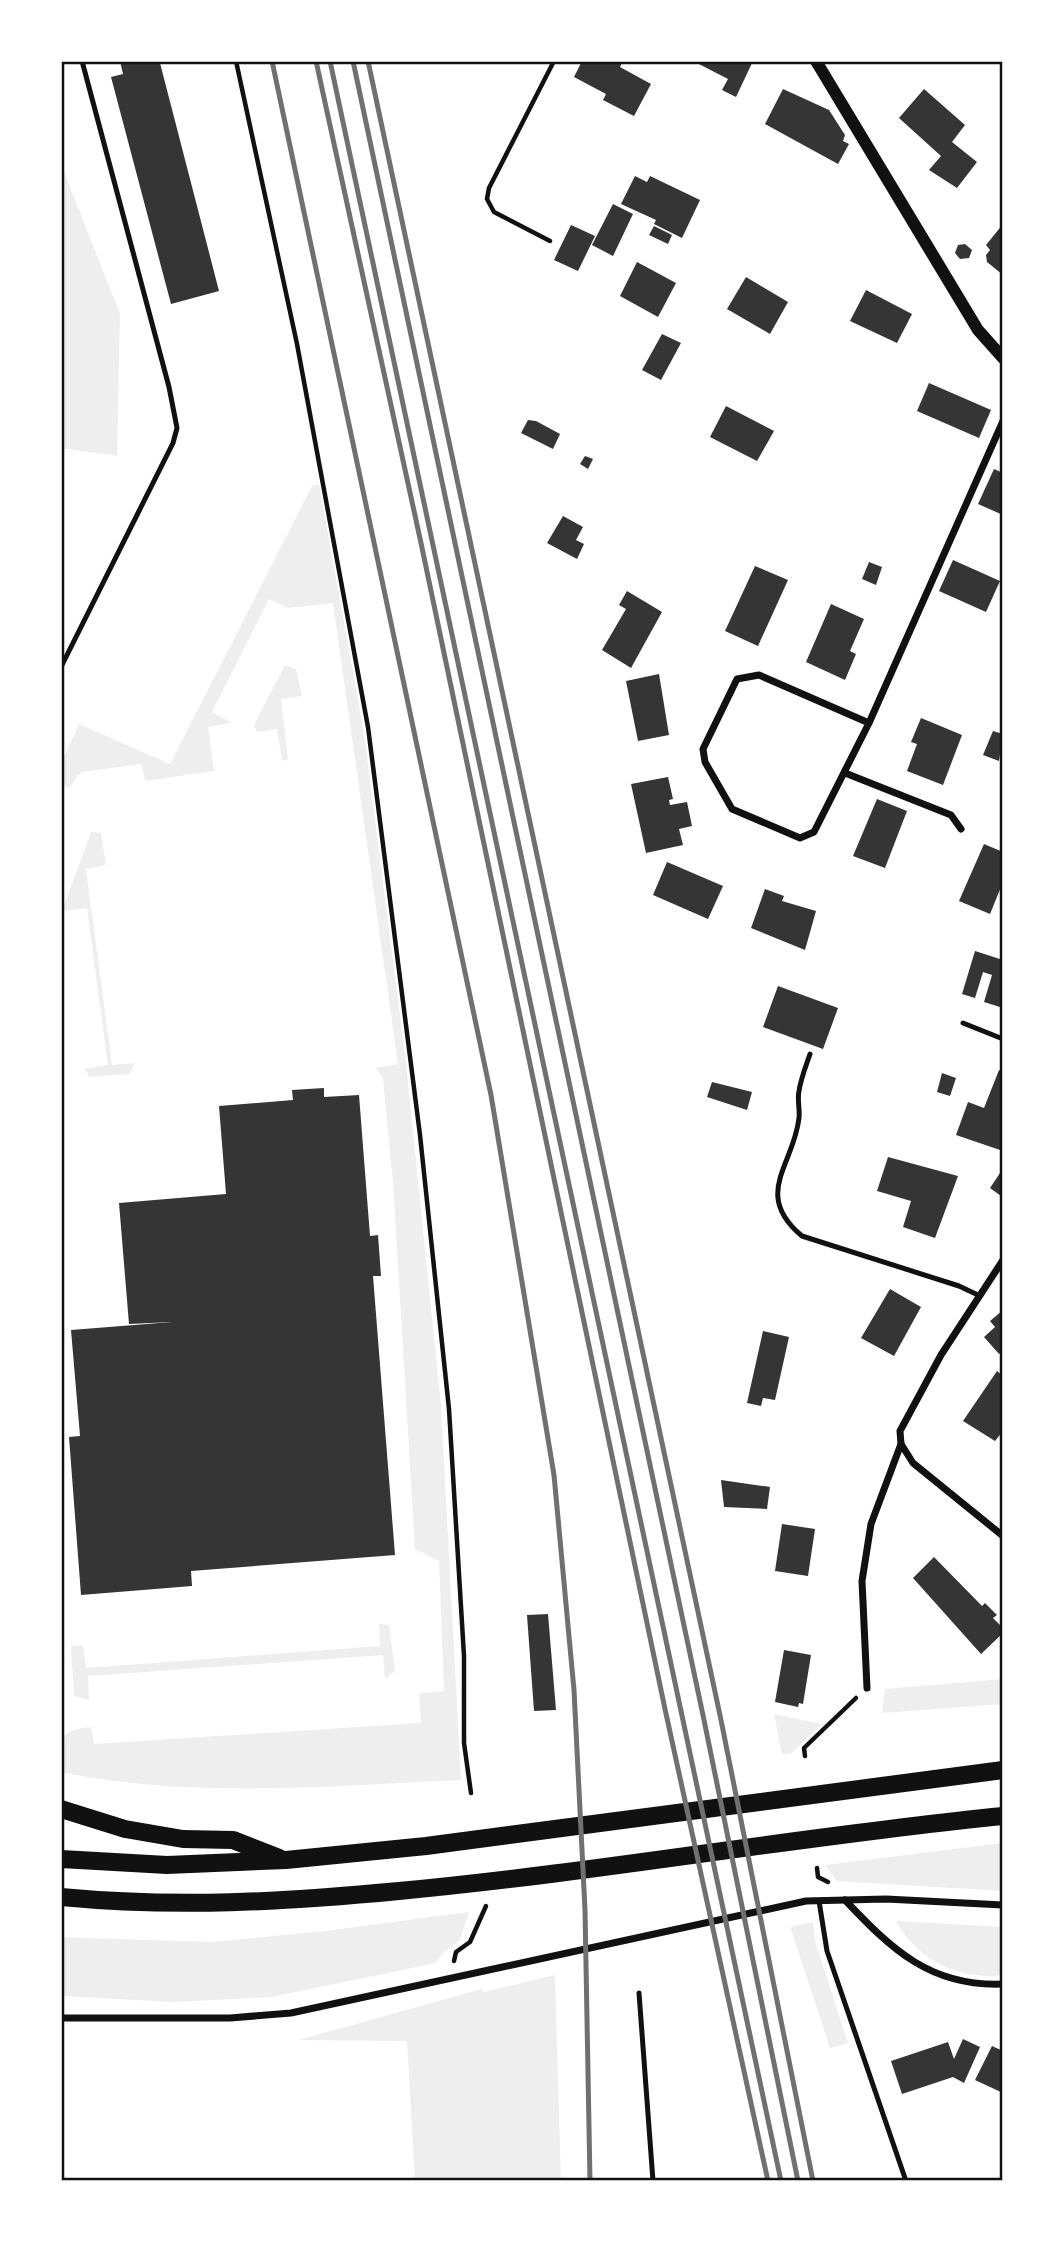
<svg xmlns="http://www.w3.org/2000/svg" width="1064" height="2242" viewBox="0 0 1064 2242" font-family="Jost,sans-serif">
<rect width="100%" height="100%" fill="#fff"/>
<g fill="#eee">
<polygon points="61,164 120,314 117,456 61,448"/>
<path d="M319 484 364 733 406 1063 441 1406 461 1780C328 1786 193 1799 61 1772 61 1743 56 1729 91 1727L94 1744 421 1723 419 1693 444 1691 439 1561 415 1549 393 1182 383 1079 376 1068 398 1064 333 603 288 608 269 599 212 712 232 723 208 727 214 771 145 781 142 764 81 772 69 788 63 785 61 790V764L79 724 170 764 312 486Z"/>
<polygon points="285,665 296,669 302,696 281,699 288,759 282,761 277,729 257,732 254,725"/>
<polygon points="91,832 101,833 106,865 86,869 112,1065 135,1063 130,1074 90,1077 84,1069 108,1065 87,908 62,911"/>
<polygon points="379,1624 389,1625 395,1671 385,1679 383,1655 88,1676 89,1700 74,1696 71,1646 83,1646 86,1668 380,1646"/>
<polygon points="1003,1679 1003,1704 882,1713 885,1689"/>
<polygon points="774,1714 822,1724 792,1753 782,1755"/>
<polygon points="1003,1843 1003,1891 837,1881 825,1865"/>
<polygon points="469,1912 460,1940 444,1952 436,1963 271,1997 173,2002 61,1996 61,1937 212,1942 325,1931"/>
<path d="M896 1921 1003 1927V1975C960 1981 916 1959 896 1921Z"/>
<polygon points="813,1922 815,1941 848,2043 830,2048 790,1927"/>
<polygon points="555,1975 561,2181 415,2181 407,2041 298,2040 482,1989 484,1992"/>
</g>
<g fill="#353535">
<polygon points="120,61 165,61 160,63 219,291 171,304 111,77 123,74"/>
<polygon points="582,61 623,61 620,67 651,84 634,116 603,100 606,94 574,77"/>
<polygon points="693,61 753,61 736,97 722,90 728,79"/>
<polygon points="783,89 829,110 845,135 843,141 849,144 838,164 765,124"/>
<polygon points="924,89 965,125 952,142 977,162 957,188 929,170 941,156 899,118"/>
<polygon points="635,176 647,182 650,176 700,200 682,238 654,224 656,220 621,204"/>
<polygon points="613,204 633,214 613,256 592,245"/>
<polygon points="1003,224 1003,275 987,262 986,255 990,250 986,245"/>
<polygon points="571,225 595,236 578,271 554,260"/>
<polygon points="654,226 672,235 668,244 649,235"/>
<polygon points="965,244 972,250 969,258 960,259 955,253 958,245"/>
<polygon points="637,262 676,283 658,317 620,296"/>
<polygon points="746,277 788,302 770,334 727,309"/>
<polygon points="866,290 912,314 897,343 850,321"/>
<polygon points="662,334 681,343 661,380 642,370"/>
<polygon points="929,383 991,410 979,438 917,411"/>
<polygon points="726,406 774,431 757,461 710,437"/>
<polygon points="528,420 536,421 560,434 553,449 521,433"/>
<polygon points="585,456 593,459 588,469 580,464"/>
<polygon points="994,469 1003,473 1003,515 978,504"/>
<polygon points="563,516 583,527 576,540 584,544 577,559 547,543"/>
<polygon points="953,560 1000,581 986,612 939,591"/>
<polygon points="869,562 882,567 876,585 862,579"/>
<polygon points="755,566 788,580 758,646 725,631"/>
<polygon points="627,591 662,612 631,668 602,650 626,609 619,605"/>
<polygon points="831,604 864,619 850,651 856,654 845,680 806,662"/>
<polygon points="659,674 669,735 638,741 626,681"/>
<polygon points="921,718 962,735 943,785 907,771 917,744 911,742"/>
<polygon points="993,731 1003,734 999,761 983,755"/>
<polygon points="668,777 673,799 669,800 670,805 687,802 692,826 679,829 683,845 646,853 631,784"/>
<polygon points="877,799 907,811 885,868 853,856"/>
<polygon points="984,844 1003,852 1003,882 990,914 959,901"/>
<polygon points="667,862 723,886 708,919 653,895"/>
<polygon points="765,889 784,896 782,901 816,911 805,950 751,928"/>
<polygon points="975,951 1003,960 1003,1008 984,1002 992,975 983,972 975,998 962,994"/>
<polygon points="778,986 838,1008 823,1049 763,1027"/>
<polygon points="999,1070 1003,1072 1003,1151 956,1135 968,1102 984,1108"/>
<polygon points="942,1073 956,1078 950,1096 937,1092"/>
<polygon points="712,1082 752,1092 747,1110 707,1097"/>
<polygon points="324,1088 324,1097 359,1095 370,1236 378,1235 381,1276 373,1276 395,1555 191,1571 192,1586 81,1595 69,1437 80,1436 71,1330 172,1322 129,1324 119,1203 226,1194 219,1106 293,1100 292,1090"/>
<polygon points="888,1157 958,1176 935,1238 903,1227 911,1201 877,1191"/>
<polygon points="1000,1173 1003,1174 1001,1196 990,1188"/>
<polygon points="890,1289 921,1307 894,1356 861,1338"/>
<polygon points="1003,1310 1003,1351 999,1354 984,1337 995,1327 990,1321"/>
<polygon points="763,1331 789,1337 775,1400 763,1398 761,1406 747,1403"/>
<polygon points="997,1371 1003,1376 1003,1431 995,1441 963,1421"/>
<polygon points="721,1480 770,1487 767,1509 724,1507"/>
<polygon points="782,1524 815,1529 808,1576 775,1571"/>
<polygon points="934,1557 982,1606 985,1603 997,1615 993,1618 1003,1628 1003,1633 981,1654 913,1578"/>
<polygon points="548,1614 556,1710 534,1711 527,1615"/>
<polygon points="784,1650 811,1655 803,1704 799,1703 798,1707 775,1702"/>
<polygon points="963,2039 980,2047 964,2083 953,2077 902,2094 891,2061 948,2042 954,2059"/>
<polygon points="992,2046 1003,2051 1003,2093 975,2080"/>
</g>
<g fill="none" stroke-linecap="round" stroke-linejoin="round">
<g stroke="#111" stroke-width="4.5">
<polyline points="236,61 297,344 368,727 420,1135 449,1409 464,1656 464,1743 471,1793"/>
<polyline points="550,241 494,212 487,199 489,188 554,61"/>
<polyline points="805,1756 804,1748 856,1698"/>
<polyline points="817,1868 818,1877 828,1882"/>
<polyline points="454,1961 456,1952 470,1942 486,1906"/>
</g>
<g stroke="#111" stroke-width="5">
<polyline points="61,667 173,443 177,428 169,387 82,61"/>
<polyline points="963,1023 1003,1039"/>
<path d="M810 1054C806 1066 801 1078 799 1091 797 1099 800 1109 799 1118 794 1165 752 1194 802 1236L959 1286 978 1295"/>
<polyline points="819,1901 827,1951 906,2181"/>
<polyline points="639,1993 653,2181"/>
</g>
<g stroke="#111" stroke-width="7">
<polyline points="869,723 759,675 737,679 703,749 705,762 732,809 800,838 814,832 869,723 1003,421"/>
<polyline points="845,773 951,815 961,829"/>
<polyline points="1003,1260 941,1355 900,1431 901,1444 913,1463 1003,1536"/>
<polyline points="867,1688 862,1581 871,1524 901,1444"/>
<path d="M845 1900C892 1950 931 1987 1003 1984"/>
<polyline points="61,2018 230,2018 291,2013 806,1901 886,1899 1003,1905"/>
</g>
<polyline stroke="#111" stroke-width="12" points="816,61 978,330 1003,358"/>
<g stroke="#111" stroke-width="18">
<polyline points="61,1809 125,1829 183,1839 233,1840 279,1858"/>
<polyline points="61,1859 167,1865 286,1860 426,1846 1003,1770"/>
<path d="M61 1897C177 1908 284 1902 399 1891 601 1872 801 1836 1003 1816"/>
</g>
<g stroke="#707070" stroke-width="5">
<polyline points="272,61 491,1095 554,1475 574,1690 585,1910 590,2181"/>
<polyline points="316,61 421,543 665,1709 768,2181"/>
<polyline points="330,61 781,2181"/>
<polyline points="353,61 704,1720 798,2181"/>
<polyline points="368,61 721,1720 813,2181"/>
</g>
</g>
<rect width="1064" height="2242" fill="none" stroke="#ffffff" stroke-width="126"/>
<rect x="63" y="63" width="938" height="2116" fill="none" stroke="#111" stroke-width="2.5"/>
</svg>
